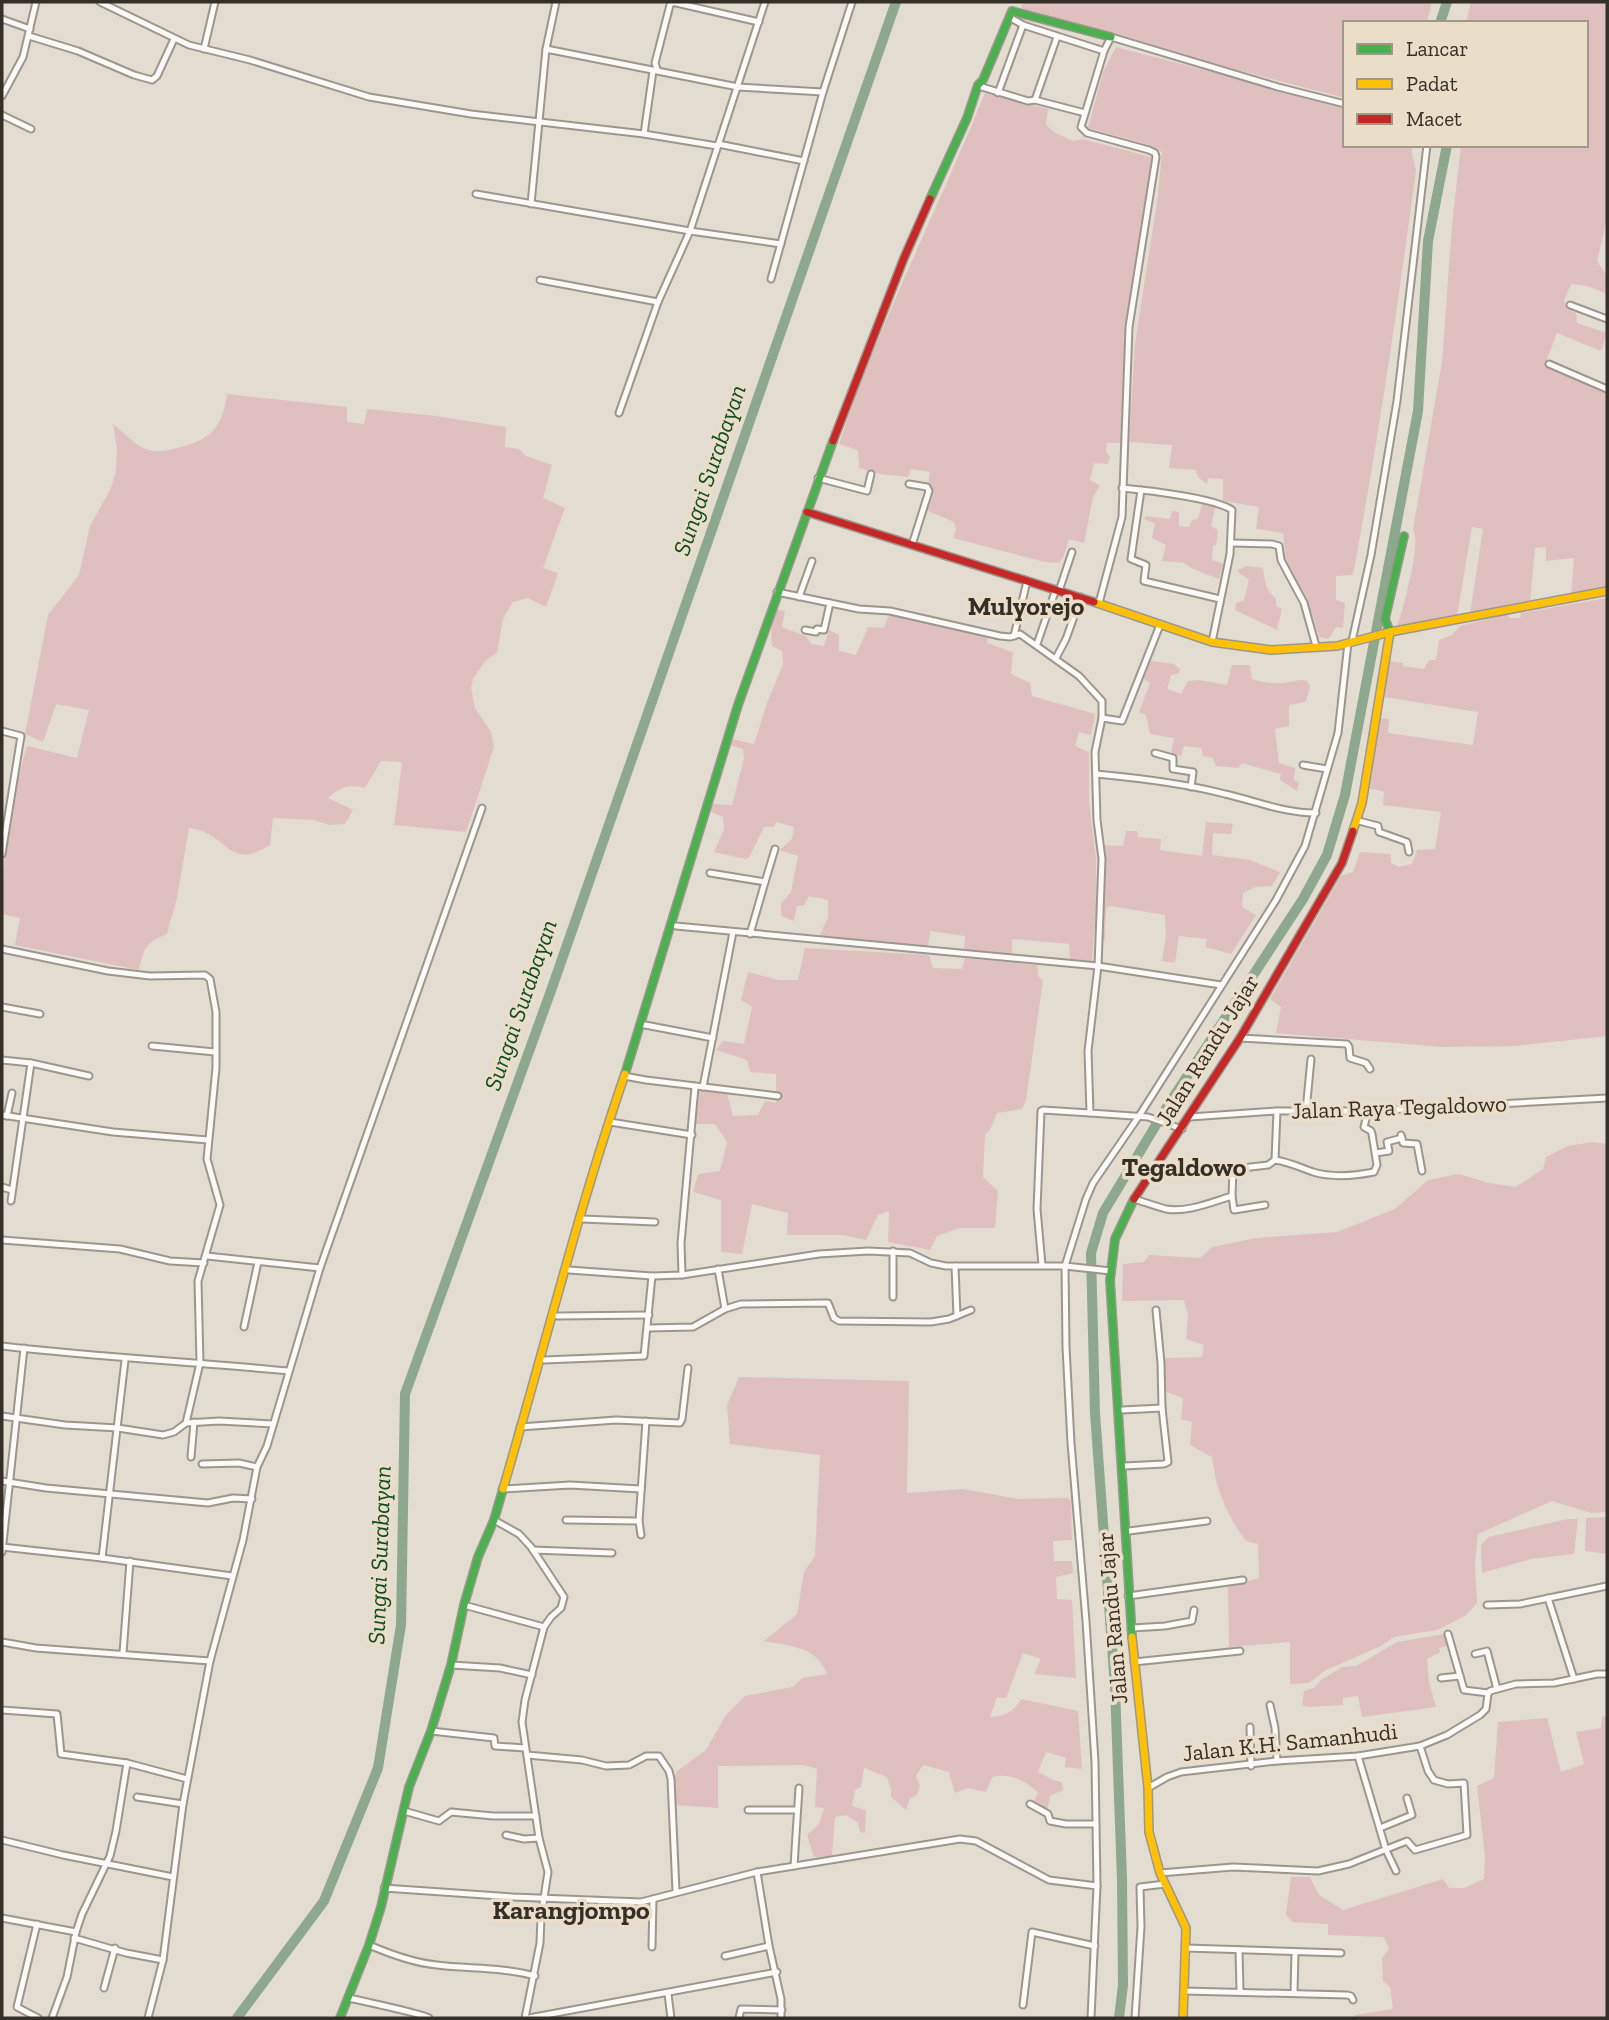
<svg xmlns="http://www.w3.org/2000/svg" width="1609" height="2020" viewBox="0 0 1609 2020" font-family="'Zilla Slab',serif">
<rect width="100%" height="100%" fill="#e3dcd0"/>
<g fill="#e0c0be">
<polygon points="1024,2 1432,2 1427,23 1345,23 1345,98 1168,52 1021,8"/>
<path d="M1471 2H1607V218L1597 261 1607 276V294L1588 286 1571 284 1564 301 1567 309 1576 313 1577 323 1607 333 1601 351 1557 333 1545 364 1607 393V588L1571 595 1574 558 1546 561V547L1535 548 1530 603 1470 614 1483 529 1472 527 1457 616 1397 629C1402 609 1422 545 1413 529L1442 362 1452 225 1461 145H1586V23H1466Z"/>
<path d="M1116 47 1345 107V145H1412V154L1416 170C1398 306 1378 441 1353 575L1336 576V600L1345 603 1343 628 1336 627 1329 639 1319 637 1313 616 1286 564 1283 533 1256 529 1259 507 1223 501V479L1208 478 1207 484 1198 477 1196 470 1169 468 1172 445 1129 442 1135 344 1158 195 1162 152 1149 145 1088 128 1103 72Z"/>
<path d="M985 93 1048 109 1046 125 1055 133 1073 141 1083 139 1151 157 1154 160 1127 328 1122 443H1107L1106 452 1110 457 1108 464 1094 463 1090 480 1100 485 1093 497 1084 543 1069 539 1063 558 1058 563 1045 562 953 538 956 530 954 522 926 510 931 495V488L928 486 930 472 911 469 908 477 880 474 859 468 858 450 839 444C879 323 938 210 985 93Z"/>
<path d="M227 394 347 407V422L364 424 367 409 436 416 506 427 505 447 519 449 526 456 552 465 543 498 565 508 543 568 558 573 546 607 528 598 513 602 503 619 497 653 486 660 473 679 471 688 475 708 491 732 494 747 466 832 394 825 402 762 381 761 365 788C349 784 340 787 328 798L353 810 345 824 329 825 314 820 273 818 270 845C227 872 229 833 189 828L177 898 167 934C145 943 144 948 139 970L15 945 20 918 2 914C2 858 11 799 27 746L77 758 89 710 56 704 43 742 25 734 48 615 79 575 90 526 111 488 116 471 117 448 113 424C123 432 136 446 148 450 159 453 171 450 181 447 212 439 223 426 227 394Z"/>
<polygon points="1202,504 1215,508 1211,526 1218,530 1216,545 1213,546 1212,560 1223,564 1219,579 1193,569 1184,563 1162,561 1166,545 1152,538 1155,523 1144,519 1146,516 1170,519 1172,511 1179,512 1179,526 1189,527 1192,520 1198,519"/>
<path d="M1247 566 1263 568C1265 580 1265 591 1276 598V606L1282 609 1277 630 1235 610 1236 603 1244 600 1249 579 1240 574 1238 570Z"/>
<polygon points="1607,598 1607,1036 1515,1046 1443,1047 1276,1033 1281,1007 1270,999 1341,876 1353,872 1360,852 1391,854 1391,863 1399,867 1412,864 1417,850 1435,849 1441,812 1383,805 1384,792 1368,788 1379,718 1389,719 1388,733 1473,745 1478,712 1384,697 1390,661 1403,663 1403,666 1424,669 1429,660 1436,660 1439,640 1452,635 1460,626 1508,614 1509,618 1520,618 1521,613"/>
<polygon points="775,609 785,611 782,627 806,636 811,644 824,646 829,630 839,635 839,651 856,655 868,627 884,628 889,615 988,636 987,643 1013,652 1011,674 1030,683 1032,696 1095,714 1091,735 1079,732 1075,746 1089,752 1089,803 1096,857 1096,909 1092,961 1070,959 1069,944 1012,939 1012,954 964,951 965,936 930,931 928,946 819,937 828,918 828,900 809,896 804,905 797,906 794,921 781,916 781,904 791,892 798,856 780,850 792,839 794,827 776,822 774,827 764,827 749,858 745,859 714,852 724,829 723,817 709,811 713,804 732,805 744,758 743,749 730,745 733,739 754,744 767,703 783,664 782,651 772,646 771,631"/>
<path d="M1151 661 1174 664 1180 669 1179 673 1171 675 1167 689 1181 694 1188 681 1199 680 1227 685 1232 665H1250L1252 679C1262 682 1273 684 1283 683 1292 683 1298 678 1307 681L1310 686 1306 702 1289 705V726L1275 729 1279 763 1295 768 1294 780 1299 783 1297 791 1280 780 1281 774 1242 763 1238 768 1216 766 1213 758 1203 756 1201 748 1184 746 1181 756 1171 753 1174 738 1150 734 1146 715 1139 712 1150 683 1143 678Z"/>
<polygon points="1206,822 1233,824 1231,834 1213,833 1212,855 1250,860 1280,872 1272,886 1255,887 1243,893 1242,907 1256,915 1231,954 1206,947 1207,939 1179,936 1175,963 1162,961 1166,935 1165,915 1110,906 1106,908 1105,940 1100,939 1104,845 1123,846 1126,831 1137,831 1138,837 1161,839 1160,850 1202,856"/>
<polygon points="805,948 929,955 933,968 962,969 965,958 1037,965 1038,976 1043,980 1026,1101 1022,1109 997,1113 990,1130 985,1134 983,1177 998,1191 995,1228 959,1228 937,1236 930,1250 888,1242 889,1211 878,1215 866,1240 843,1235 787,1235 788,1213 752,1204 742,1254 721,1252 721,1200 693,1192 698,1174 720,1171 727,1142 715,1124 696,1124 699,1091 727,1094 733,1116 758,1115 765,1101 776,1103 776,1074 750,1072 747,1060 716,1050 723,1041 744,1044 752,1007 741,1000 748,972 778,980 798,980"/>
<path d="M1593 1142 1607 1144V1512L1591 1513 1552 1501 1478 1534 1475 1564 1477 1603 1465 1616 1437 1630 1394 1637 1381 1646 1326 1670 1309 1683 1290 1684V1642L1229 1647 1228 1587 1259 1578 1258 1544 1246 1541C1226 1514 1216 1490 1212 1457L1190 1445 1192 1422 1181 1419 1183 1398 1166 1392 1164 1358 1202 1357 1204 1345 1186 1339 1188 1315 1184 1300 1122 1301 1123 1264 1144 1262 1149 1255 1200 1258 1212 1247 1256 1238 1337 1232 1395 1209 1428 1180 1459 1174 1489 1183 1516 1187 1543 1169 1546 1157 1568 1146Z"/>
<path d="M739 1377 909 1381 907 1493 963 1489 1018 1499 1068 1498 1071 1501 1072 1540 1053 1541 1054 1561H1072L1073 1573 1056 1577 1057 1599 1072 1600 1076 1678 1034 1674 1041 1659 1023 1653 1006 1698 997 1697 990 1717C1005 1716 1013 1713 1021 1699L1078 1711 1082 1769 1065 1767 1066 1758 1046 1752 1038 1772 1053 1780 1062 1782 1063 1790 1050 1796 1047 1811 1033 1804 1038 1792C1024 1780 1011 1773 992 1777L986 1792 968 1788 955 1793 949 1772 923 1765 916 1776 920 1786 917 1795 910 1799 906 1810 891 1797V1789L887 1777 864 1768 861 1787 855 1790 852 1806 866 1810 865 1833 860 1832 858 1823 846 1815 835 1817 832 1856 814 1857 807 1835 819 1824 824 1808 815 1807 817 1769 804 1765 718 1766V1808L675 1805 674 1778 677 1771 706 1750 726 1715 745 1696 793 1687 802 1678 827 1674C817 1646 789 1646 764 1641L797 1614 804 1572 815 1556 820 1455 730 1444 727 1405Z"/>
<polygon points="1607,1517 1607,1554 1585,1551 1586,1518"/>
<polygon points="1568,1519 1578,1519 1574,1554 1531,1559 1482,1573 1481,1545 1488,1537"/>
<polygon points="1444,1634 1449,1646 1439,1648 1440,1652 1427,1659 1429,1682 1436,1707 1362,1717 1358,1696 1343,1698 1343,1705 1308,1707 1302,1705 1304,1691 1314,1688 1321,1680 1342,1667 1356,1666 1397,1642"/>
<polygon points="1607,1716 1607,2018 1355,2018 1355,2015 1393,2009 1390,1987 1383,1981 1382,1959 1389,1948 1384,1937 1328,1935 1328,1924 1292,1922 1286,1914 1291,1877 1310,1877 1319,1895 1343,1910 1443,1879 1449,1888 1464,1888 1484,1879 1485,1857 1477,1786 1494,1778 1498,1722 1547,1718 1561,1772 1584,1764 1576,1732 1601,1728 1602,1717"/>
</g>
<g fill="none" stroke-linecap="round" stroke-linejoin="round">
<g stroke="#8ea88d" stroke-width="10">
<polyline points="1440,23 1447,2"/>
<polyline points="237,2018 324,1901 378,1768 401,1625 405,1394 553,985 896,2"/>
<polyline points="1119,2018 1123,1985 1122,1879 1115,1687 1095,1413 1091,1253 1103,1213 1165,1110 1303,899 1327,855 1345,795 1418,411 1428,241 1447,145"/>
</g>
<g stroke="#9c978d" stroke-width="9">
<g id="street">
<polyline points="100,2 189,45 250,60 369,97 471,114 644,134 717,146"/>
<polyline points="672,2 759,22"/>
<polyline points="1011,18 1023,25"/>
<polyline points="2,19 30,29"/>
<polyline points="29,36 78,51 134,75 152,80 157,76 174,39"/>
<polyline points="204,49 215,2"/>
<polyline points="546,49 556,2"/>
<polyline points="982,87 1028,101 1035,100 1057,37"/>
<polyline points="998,93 1023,25 1104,51"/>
<polyline points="2,96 23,57 36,2"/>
<polyline points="1035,100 1085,113"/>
<polyline points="2,115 31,129"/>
<polyline points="644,134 653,71 657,69 655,63 670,5 673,2"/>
<polyline points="718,144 804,161"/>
<polyline points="476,194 690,231 781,244"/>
<polyline points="531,204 546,49 738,87 823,92"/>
<polyline points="771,279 823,92 852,2"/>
<polyline points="540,280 658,302"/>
<polyline points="1570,305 1607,319"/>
<polyline points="1549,364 1607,389"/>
<polyline points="619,413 658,302 690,231 765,2"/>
<polyline points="818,478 867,491 871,474"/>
<polyline points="909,484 927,487 929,491 912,545"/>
<path d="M1122 488C1145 490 1215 498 1232 510L1230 554 1212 642"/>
<polyline points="1141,490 1131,559 1146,565 1144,581 1220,599"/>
<polyline points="1232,543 1272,544 1279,546 1281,560 1304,603 1316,646"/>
<polyline points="1059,591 1072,552"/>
<polyline points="777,592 859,609 890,611 1000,636 1010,637 1020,634 1079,676 1102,701 1102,718 1095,752 1097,820 1102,859 1098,966 1088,1051 1090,1113 1148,1117 1182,1129"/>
<polyline points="799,597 812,561"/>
<polyline points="1099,603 1122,517 1129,327 1156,157 1155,153 1149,150 1087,133 1081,127 1104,51 1111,37 1278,87 1345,104"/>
<polyline points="805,630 816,632 817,629 824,630 830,603"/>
<polyline points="1014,636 1027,581"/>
<polyline points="1352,641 1371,555 1397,401 1427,145"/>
<polyline points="1037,644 1056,589"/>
<polyline points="1056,658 1066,639 1081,597"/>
<polyline points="1102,718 1122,721 1160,625"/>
<polyline points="2,731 21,736 2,854"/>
<polyline points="1155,753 1173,758 1173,769 1193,772 1191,787"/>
<polyline points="1303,765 1327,769"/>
<path d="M1096 774C1139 778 1183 783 1225 794 1256 801 1283 813 1316 813"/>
<polyline points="1359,821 1378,826 1379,832 1407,842 1409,852"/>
<polyline points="710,873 765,882 750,934"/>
<polyline points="765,882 775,849"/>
<polyline points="676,926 1098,966 1221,985"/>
<polyline points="2,949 108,971 150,976 205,975 210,979 216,1012 216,1068 207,1159 220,1205 198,1281 200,1363 186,1423"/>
<polyline points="2,1007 40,1014"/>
<polyline points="640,1024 713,1038"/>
<polyline points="1240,1038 1347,1044 1349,1047 1350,1058 1366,1063 1370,1069"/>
<polyline points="152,1046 215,1052"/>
<polyline points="2,1060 31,1063 89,1076"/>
<polyline points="624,1076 646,1080 778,1096"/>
<polyline points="703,1087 733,932"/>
<polyline points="1306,1111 1311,1059"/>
<polyline points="2,1115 113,1132 208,1140"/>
<polyline points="7,1116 12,1093"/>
<polyline points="1190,1117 1277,1111 1368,1111 1607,1098"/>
<polyline points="610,1122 692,1135"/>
<polyline points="1401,1135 1403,1143 1417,1144 1422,1171"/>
<polyline points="1376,1153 1389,1151 1387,1142 1402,1138"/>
<polyline points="1275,1160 1277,1111"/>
<polyline points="2,1187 12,1190"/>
<polyline points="1232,1196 1234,1210 1265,1205"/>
<path d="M1134 1199C1144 1202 1155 1206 1166 1209 1186 1213 1212 1202 1232 1196L1233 1169 1268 1165 1275 1160C1289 1162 1299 1167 1313 1172 1333 1178 1354 1176 1374 1172L1377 1165 1372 1134 1371 1131 1364 1127 1368 1111"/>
<polyline points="11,1201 31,1063"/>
<polyline points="582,1219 655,1222"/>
<polyline points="2,1240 120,1249 170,1261 204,1263"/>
<polyline points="893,1251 893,1297"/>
<polyline points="207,1256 320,1268"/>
<polyline points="1042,1265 1037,1209 1041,1111 1043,1110 1090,1113"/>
<polyline points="955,1266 957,1316"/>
<polyline points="718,1269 725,1309"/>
<polyline points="569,1270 652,1276 682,1275 819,1254 868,1251 910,1253 931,1263 946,1266 1065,1266 1111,1271"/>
<polyline points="682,1275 681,1243 695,1087"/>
<polyline points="557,1316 649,1315"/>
<polyline points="244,1327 258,1262"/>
<polyline points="648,1328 693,1327 725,1309 741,1304 828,1303 834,1318 839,1321 931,1322 949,1319 971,1310"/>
<path d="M2 1346C97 1357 193 1362 289 1371"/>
<polyline points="544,1360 644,1356 652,1276"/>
<polyline points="1122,1410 1162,1408"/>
<polyline points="2,1416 65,1425 118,1428 163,1435 174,1432 186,1423 219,1421 273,1424"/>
<polyline points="520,1427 616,1420 680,1423 682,1419 688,1368"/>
<polyline points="191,1457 194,1422"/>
<polyline points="202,1464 239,1463 257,1467"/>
<polyline points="1124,1466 1164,1464 1168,1462 1162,1408 1161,1363 1156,1310"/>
<polyline points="2,1481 46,1488 208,1503 233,1498 252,1499"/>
<polyline points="502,1489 570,1485 641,1489"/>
<polyline points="494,1520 519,1534 531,1547 564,1597 561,1608 551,1617 544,1627 525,1700 522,1722 539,1838 548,1872 541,1917 540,1943 525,2018"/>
<polyline points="566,1520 639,1521"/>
<polyline points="1129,1531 1207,1521"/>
<polyline points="641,1535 639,1521 646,1421"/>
<polyline points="2,1547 102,1558 232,1576"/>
<polyline points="533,1550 612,1553"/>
<polyline points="2,1552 24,1348"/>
<polyline points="102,1558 125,1360"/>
<polyline points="1128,1596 1243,1580"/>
<polyline points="1548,1598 1574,1679"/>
<polyline points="464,1605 544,1627"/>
<polyline points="1487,1605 1520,1604 1607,1586"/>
<polyline points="1132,1628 1165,1626 1192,1621 1194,1610"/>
<polyline points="1448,1634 1464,1690 1488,1693"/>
<polyline points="2,1642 36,1648 210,1661"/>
<polyline points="123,1653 130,1561"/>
<polyline points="1475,1654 1487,1651 1497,1689"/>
<polyline points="1134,1662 1240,1651"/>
<polyline points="451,1665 500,1668 532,1675"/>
<polyline points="1441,1678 1460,1676"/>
<polyline points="1270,1705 1275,1728 1277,1761"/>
<polyline points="2,1710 57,1714 61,1754 127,1763 187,1779"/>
<polyline points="1250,1727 1251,1766"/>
<polyline points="431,1731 494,1738 495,1746 525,1748"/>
<polyline points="527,1755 582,1760 606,1766 629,1765 646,1756 659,1756 669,1771 671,1779 676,1891"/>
<polyline points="1358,1756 1386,1850 1396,1871"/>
<polyline points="1148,1788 1167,1777 1181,1772 1277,1761 1358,1756 1420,1746 1447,1735 1480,1715 1486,1709 1488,1694 1490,1691 1516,1684 1554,1683 1597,1674 1607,1674"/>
<polyline points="137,1797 183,1804"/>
<polyline points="1030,1804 1048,1814 1050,1821 1066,1824 1095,1824"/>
<polyline points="748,1810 796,1810"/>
<polyline points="404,1811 439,1821 451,1812 493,1816 536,1816"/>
<polyline points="1380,1828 1412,1815 1407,1798"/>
<polyline points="506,1835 524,1839 539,1838"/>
<polyline points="2,1840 63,1855 173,1877"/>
<polyline points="794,1866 799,1788"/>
<polyline points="757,1872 769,1946 781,1999 781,2018"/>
<polyline points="1160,1873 1233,1867 1318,1871 1349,1864 1407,1841 1415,1850 1467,1835 1464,1783 1448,1784 1434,1780 1428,1771 1420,1746"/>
<polyline points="384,1888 513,1897 641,1902 757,1872 960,1839 976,1841 1049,1880 1097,1886"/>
<polyline points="2,1918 76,1932"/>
<polyline points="37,1924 17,2007 38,2018"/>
<polyline points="74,1938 126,1953 163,1960"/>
<path d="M369 1945C390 1954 414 1963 437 1965 469 1969 503 1967 535 1976"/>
<polyline points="652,1947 653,1899"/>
<polyline points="1186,1948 1341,1953"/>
<polyline points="1239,1950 1240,1991"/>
<polyline points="725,1956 769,1946"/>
<polyline points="104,1988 115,1948"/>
<polyline points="1184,1991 1347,1995 1351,1996 1353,2000"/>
<polyline points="1294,1993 1295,1952"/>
<polyline points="668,1994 671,2018"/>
<path d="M349 1998C362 2001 424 2014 429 2018"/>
<polyline points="1023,2005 1032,1932 1095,1946"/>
<polyline points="52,2018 67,1977 76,1932 82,1914 110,1856 116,1831 127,1763"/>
<polyline points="148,2018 163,1960 183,1804 210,1661 243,1540 257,1467 267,1446 320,1268 482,808"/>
<polyline points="529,2018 777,1972"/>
<polyline points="739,2018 741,2009 782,2010"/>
<polyline points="1091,2018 1097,1886 1095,1762 1086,1621 1071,1443 1066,1347 1065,1266 1086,1199 1093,1183 1139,1116 1276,900 1305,846 1338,733 1348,643"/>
<polyline points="1135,2018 1141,1927 1140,1887 1165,1884"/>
</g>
</g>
<g stroke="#9c978d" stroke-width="10">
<g id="fast">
<polyline points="930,199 967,118 978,85 983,80 1012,11 1111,37"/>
<polyline points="1390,632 1385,619 1404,536"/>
<polyline points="625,1074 738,705 833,441"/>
<polyline points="1132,1637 1110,1280 1115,1239 1134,1199"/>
<polyline points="340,2018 369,1945 381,1907 409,1787 431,1731 451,1665 464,1605 478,1557 494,1520 503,1489"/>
</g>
</g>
<g stroke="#9c978d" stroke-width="10">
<g id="slow">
<polyline points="1094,602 1212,642 1271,650 1337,646 1390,632 1607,591"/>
<polyline points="1353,831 1362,803 1390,632"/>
<path d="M503 1489C544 1350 578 1210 625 1074"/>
<polyline points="1132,1637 1148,1788 1149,1832 1160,1873 1186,1928 1183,2018"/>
</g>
</g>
<g stroke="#9c978d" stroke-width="10">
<g id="jam">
<polyline points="833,441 904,258 930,199"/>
<polyline points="807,512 1094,602"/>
<polyline points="1134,1199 1240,1038 1342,863 1353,831"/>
</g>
</g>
<use href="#street" stroke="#fbfaf8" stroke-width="5"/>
<use href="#fast" stroke="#4caf50" stroke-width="7"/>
<use href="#slow" stroke="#ffc107" stroke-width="7"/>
<use href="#jam" stroke="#c62828" stroke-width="7"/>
</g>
<g text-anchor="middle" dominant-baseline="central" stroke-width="7" stroke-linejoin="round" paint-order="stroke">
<g font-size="23" fill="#342f27" stroke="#ebdec8">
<text transform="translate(1207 1050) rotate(-58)">Jalan Randu Jajar</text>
<text transform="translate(1399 1107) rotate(-2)">Jalan Raya Tegaldowo</text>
<text transform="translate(1112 1618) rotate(-95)">Jalan Randu Jajar</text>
<text transform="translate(1290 1742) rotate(-6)">Jalan K.H. Samanhudi</text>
</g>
<g font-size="24" font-style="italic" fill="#0e4d22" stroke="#ebdec8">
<text transform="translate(709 470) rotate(-71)">Sungai Surabayan</text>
<text transform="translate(520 1005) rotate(-71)">Sungai Surabayan</text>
<text transform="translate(379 1555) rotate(-88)">Sungai Surabayan</text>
</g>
<g font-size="26" font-weight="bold" fill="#342f27" stroke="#ebdec8">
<text x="1026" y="606">Mulyorejo</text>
<text x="1184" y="1167">Tegaldowo</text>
<text x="571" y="1910">Karangjompo</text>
</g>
</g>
<rect width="1609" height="2020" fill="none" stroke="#342f27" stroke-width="7"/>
<rect x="1343" y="21" width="245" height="126" fill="#ebdec8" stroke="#a29888" stroke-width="2"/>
<rect x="1357" y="44" width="35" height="10" fill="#4caf50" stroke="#a29888" stroke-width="2"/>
<text x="1406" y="56" font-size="21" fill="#342f27">Lancar</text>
<rect x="1357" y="79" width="35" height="10" fill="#ffc107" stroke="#a29888" stroke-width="2"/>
<text x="1406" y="91" font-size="21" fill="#342f27">Padat</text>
<rect x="1357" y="114" width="35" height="10" fill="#c62828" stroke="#a29888" stroke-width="2"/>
<text x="1406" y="126" font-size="21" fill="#342f27">Macet</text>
</svg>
